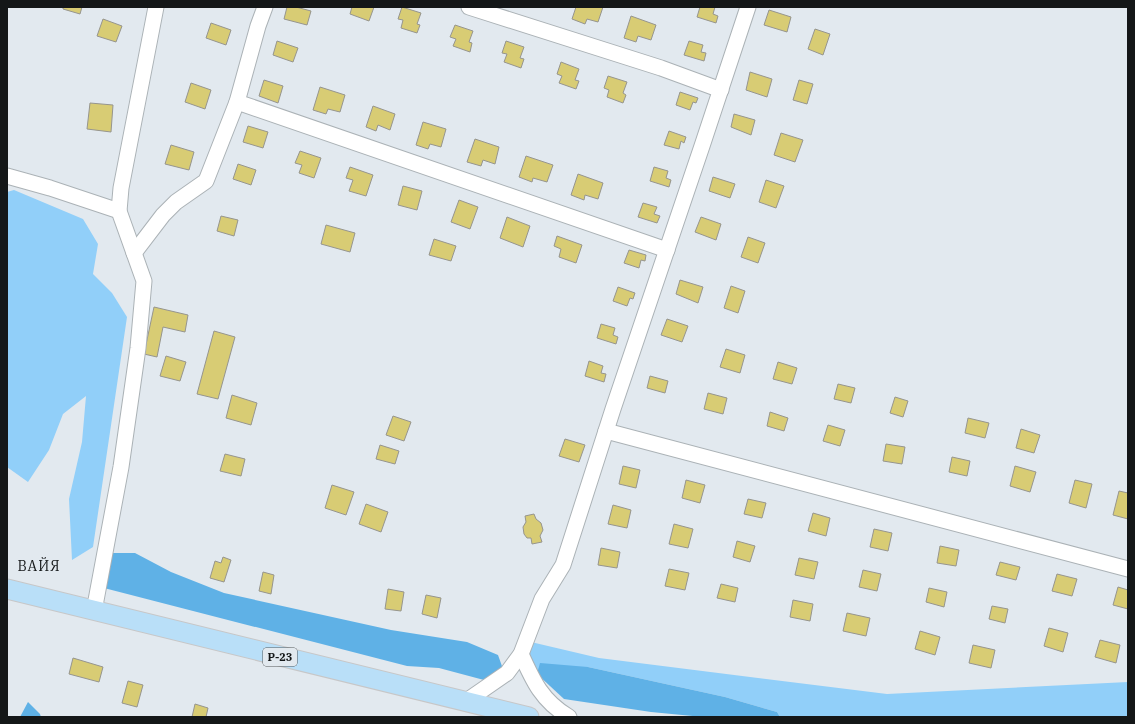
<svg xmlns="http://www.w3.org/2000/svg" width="1135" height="724" viewBox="0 0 1135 724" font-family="'IBM Plex Serif',serif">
<rect width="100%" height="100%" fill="#e2e9ef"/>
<g fill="#91cff9">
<polygon points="14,190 83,219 98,244 93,274 112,293 127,317 93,547 72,560 69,499 82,442 86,396 63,414 49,450 28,482 7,467 7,192"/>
<path d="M531 642 599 658 887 694 1128 682V717H780L777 712 725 697 588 667 537 674C530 661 527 657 531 642Z"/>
</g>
<g fill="#5fb1e6">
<polygon points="111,553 135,553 171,572 224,593 391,630 467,642 498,655 503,669 484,680 439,668 407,666 104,588"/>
<polygon points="540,663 588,667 725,697 777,712 780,717 703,717 651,712 564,699 537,674"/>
<polygon points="28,702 40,714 41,717 20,717"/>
</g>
<g fill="#d8cc74" stroke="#96958e">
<polygon points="63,7 82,7 80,14 63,9"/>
<polygon points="287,7 296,7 311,11 307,25 284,19"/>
<polygon points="352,7 374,7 369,21 350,14"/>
<polygon points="402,7 421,13 417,24 420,25 417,33 401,28 403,20 398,19"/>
<polygon points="576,7 603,7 598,22 587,19 585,24 572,19"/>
<polygon points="700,7 715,7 713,14 718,16 716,23 697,17"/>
<polygon points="769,10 791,17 787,32 764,25"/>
<polygon points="631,16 656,25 651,40 638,36 636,42 624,38"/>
<polygon points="103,19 122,26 116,42 97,36"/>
<polygon points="211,23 231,30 226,45 206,38"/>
<polygon points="455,25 473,31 469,42 472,43 470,52 453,46 456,39 450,37"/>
<polygon points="815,29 830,34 823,55 808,49"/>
<polygon points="277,41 298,48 293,62 273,55"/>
<polygon points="506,41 524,47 520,58 524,59 521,68 504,62 507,54 502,53"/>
<polygon points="689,41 703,45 701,52 706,53 704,61 684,55"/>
<polygon points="561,62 579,69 575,80 579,81 576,89 559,83 562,76 557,74"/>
<polygon points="750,72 772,79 767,97 746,90"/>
<polygon points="608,76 627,82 623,93 626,95 623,103 607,97 609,90 604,88"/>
<polygon points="264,80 283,86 278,103 259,96"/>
<polygon points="799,80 813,84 807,104 793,100"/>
<polygon points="191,83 211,90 205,109 185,102"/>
<polygon points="320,87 345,95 340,112 328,109 326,114 313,110"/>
<polygon points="680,92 698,98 696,103 693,102 690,110 676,105"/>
<polygon points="90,103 113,105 111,132 87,129"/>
<polygon points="373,106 395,114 390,130 378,125 376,131 366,127"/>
<polygon points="734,114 755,120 751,135 731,127"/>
<polygon points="423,122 446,129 441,147 430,144 428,149 416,145"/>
<polygon points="248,126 268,132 263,148 243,142"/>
<polygon points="669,131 686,137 684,143 681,141 679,149 664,145"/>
<polygon points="781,133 803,140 795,162 774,155"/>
<polygon points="475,139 499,147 495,164 483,160 481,166 467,162"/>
<polygon points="171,145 194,152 189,170 165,164"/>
<polygon points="300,151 321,158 314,178 299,173 302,165 295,163"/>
<polygon points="526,156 553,165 547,182 533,178 532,182 519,177"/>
<polygon points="238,164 256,170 251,185 233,179"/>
<polygon points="350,167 373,175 366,196 349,191 353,180 346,178"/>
<polygon points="654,167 668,171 666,178 671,180 669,187 650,181"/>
<polygon points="578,174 603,183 598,199 585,195 584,200 571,195"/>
<polygon points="713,177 735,184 730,198 709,191"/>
<polygon points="766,180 784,186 776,208 759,202"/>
<polygon points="403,186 422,191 417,210 398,205"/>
<polygon points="459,200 478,207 470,229 451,222"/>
<polygon points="643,203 657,207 654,214 660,216 657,223 638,217"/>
<polygon points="221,216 238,220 234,236 217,231"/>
<polygon points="507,217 530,226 523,247 500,238"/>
<polygon points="701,217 721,224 716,240 695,232"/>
<polygon points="326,225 355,233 350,252 321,244"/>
<polygon points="557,236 582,245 576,263 559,257 561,249 554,246"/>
<polygon points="748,237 765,243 758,263 741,257"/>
<polygon points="434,239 456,246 451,261 429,255"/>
<polygon points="629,250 646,255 645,261 641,260 639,268 624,263"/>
<polygon points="680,280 703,287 698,303 676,294"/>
<polygon points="731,286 745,291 738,313 724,308"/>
<polygon points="618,287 635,293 633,299 630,298 627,306 613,301"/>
<polygon points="154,307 188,315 185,332 163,327 157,357 144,354"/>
<polygon points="667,319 688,326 682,342 661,335"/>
<polygon points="601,324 615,328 613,335 618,337 616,344 597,338"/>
<polygon points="214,331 235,337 218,399 197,394"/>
<polygon points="726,349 745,355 740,373 720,367"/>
<polygon points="166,356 186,362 180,381 160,376"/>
<polygon points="589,361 603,366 601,373 606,374 604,382 585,376"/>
<polygon points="778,362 797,368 792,384 773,379"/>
<polygon points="650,376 668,381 665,393 647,388"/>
<polygon points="838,384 855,388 851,403 834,399"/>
<polygon points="708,393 727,398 723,414 704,409"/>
<polygon points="232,395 257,403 251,425 226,418"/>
<polygon points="895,397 908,401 903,417 890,413"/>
<polygon points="770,412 788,418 784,431 767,426"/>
<polygon points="393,416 411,422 404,441 386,435"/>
<polygon points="968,418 989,423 985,438 965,433"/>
<polygon points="828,425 845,430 840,446 823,441"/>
<polygon points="1021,429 1040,435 1034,453 1016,448"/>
<polygon points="565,439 585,445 579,462 559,456"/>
<polygon points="886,444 905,447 902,464 883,461"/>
<polygon points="380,445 399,451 395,464 376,459"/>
<polygon points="225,454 245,459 241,476 220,471"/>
<polygon points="952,457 970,461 967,476 949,472"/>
<polygon points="623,466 640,470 636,488 619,484"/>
<polygon points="1015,466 1036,472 1030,492 1010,486"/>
<polygon points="686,480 705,485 700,503 682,498"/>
<polygon points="1075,480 1092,484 1086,508 1069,503"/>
<polygon points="332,485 354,492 346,515 325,508"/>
<polygon points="1119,491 1128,493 1128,519 1113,515"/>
<polygon points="748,499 766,503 762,518 744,514"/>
<polygon points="366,504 388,512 381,532 359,524"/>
<polygon points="613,505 631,510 627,528 608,524"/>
<polygon points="813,513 830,518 826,536 808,531"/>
<polygon points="534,514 536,519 541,523 543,530 540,536 542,542 532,544 531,538 527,538 524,534 523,527 526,522 525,516"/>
<polygon points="674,524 693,529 688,548 669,544"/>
<polygon points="874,529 892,533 888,551 870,547"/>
<polygon points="737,541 755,546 750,562 733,557"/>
<polygon points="940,546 959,550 956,566 937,563"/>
<polygon points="601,548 620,552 617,568 598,565"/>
<polygon points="223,557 231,560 224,582 210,578 215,561 221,563"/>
<polygon points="799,558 818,562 814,579 795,575"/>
<polygon points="1000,562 1020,567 1016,580 996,575"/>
<polygon points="669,569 689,573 685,590 665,586"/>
<polygon points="863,570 881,574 877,591 859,587"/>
<polygon points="263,572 274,575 271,594 259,591"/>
<polygon points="1057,574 1077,579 1072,596 1052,591"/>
<polygon points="721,584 738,588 735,602 717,598"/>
<polygon points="1118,587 1128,590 1128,609 1113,605"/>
<polygon points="929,588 947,592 944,607 926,602"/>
<polygon points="388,589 404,592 401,611 385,609"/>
<polygon points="426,595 441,598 437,618 422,614"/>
<polygon points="793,600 813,604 810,621 790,617"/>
<polygon points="992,606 1008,609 1005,623 989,619"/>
<polygon points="847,613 870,618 866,636 843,631"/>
<polygon points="1049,628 1068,633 1063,652 1044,646"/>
<polygon points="920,631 940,637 935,655 915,649"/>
<polygon points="1100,640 1120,645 1116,663 1095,657"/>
<polygon points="973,645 995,650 991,668 969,663"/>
<polygon points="73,658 103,667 99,682 69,674"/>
<polygon points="128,681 143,685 137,707 122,703"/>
<polygon points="195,704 208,708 206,717 192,717"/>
</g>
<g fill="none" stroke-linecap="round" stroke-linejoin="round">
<g stroke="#abb2b6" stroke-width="17">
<g id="minor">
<polyline points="469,7 661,68 721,90"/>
<polyline points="237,102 667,250"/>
<polyline points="7,176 50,188 119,211"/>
<polyline points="134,253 163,215 176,202 206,181 237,102 258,26 265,7"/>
<polyline points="606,431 1128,569"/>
<polyline points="94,611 121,467 138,348 144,281 119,211 121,188 156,7"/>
<path d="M521 654C533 681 542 701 569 717"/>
<polyline points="465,702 507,673 521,654 542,599 563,565 613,409 702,146 748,7"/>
</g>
</g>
<g stroke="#c7c7c8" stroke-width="21">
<polyline id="major" points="7,589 529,717"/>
</g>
<use href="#minor" stroke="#fff" stroke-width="15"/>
<use href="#major" stroke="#b9dff8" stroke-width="19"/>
</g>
<g text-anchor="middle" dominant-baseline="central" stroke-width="3" stroke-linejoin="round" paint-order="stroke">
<rect fill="#e2e9ef" stroke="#525658" stroke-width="1" x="263" y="648" width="34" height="18" rx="3"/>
<g font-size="11" font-weight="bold" fill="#141718">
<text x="280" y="657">Р-23</text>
</g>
<g font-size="14" letter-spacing="1" fill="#141718" stroke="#e2e9ef">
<text x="39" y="566">ВАЙЯ</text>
</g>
</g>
<rect width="1135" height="724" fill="none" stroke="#141718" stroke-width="16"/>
</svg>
